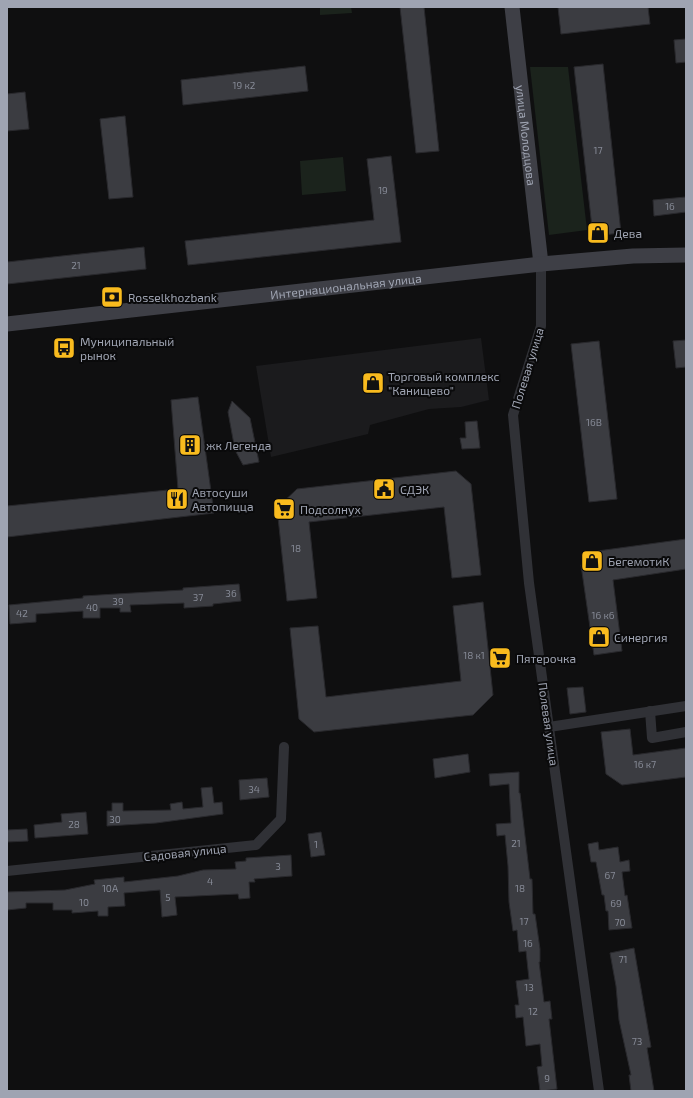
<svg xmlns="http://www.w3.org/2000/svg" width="693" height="1098" viewBox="0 0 693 1098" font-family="'Exo 2',sans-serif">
<rect width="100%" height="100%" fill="#0f0f10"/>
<polygon fill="#1b1b1d" points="481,338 489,400 461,407 429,409 370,425 368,434 271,457 256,366"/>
<g fill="#1b231c">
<polygon points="320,7 351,7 352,13 320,15"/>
<polygon points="530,67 568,67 587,230 549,235"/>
<polygon points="343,157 346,191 302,195 300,161"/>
</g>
<g fill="#3b3c41" stroke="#29292d">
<polygon points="400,7 424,7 439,151 416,153"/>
<polygon points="558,7 648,7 650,24 561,34"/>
<polygon points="686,39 686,62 676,63 674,40"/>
<polygon points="603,64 621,233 593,236 574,67"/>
<polygon points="305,66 308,91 183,105 181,80"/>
<polygon points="25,92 29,129 7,131 7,94"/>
<polygon points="125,116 133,197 109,199 100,119"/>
<polygon points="391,156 401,242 188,265 185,241 374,220 367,159"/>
<polygon points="686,197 686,212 654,216 653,200"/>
<polygon points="144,247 146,269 7,284 7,262"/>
<polygon points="686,340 686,367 676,368 673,341"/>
<polygon points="599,341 617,499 589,502 571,344"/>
<polygon points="198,397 214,513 7,537 7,506 178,489 171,400"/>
<polygon points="232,401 250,418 259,462 243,465 235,450 228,412"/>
<polygon points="477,421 480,448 462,449 460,438 466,438 465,422"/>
<polygon points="456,471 471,484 481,575 452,578 444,507 309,522 317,598 287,601 277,508 297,489"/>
<polygon points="686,539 686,569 613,580 622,651 594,655 581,565 590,552"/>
<polygon points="239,584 241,601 213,604 213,606 184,608 184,603 130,605 131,612 120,612 120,608 100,608 100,618 83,618 83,611 36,614 36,622 10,624 9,605 83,598 83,596 183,590 183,588"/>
<polygon points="483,602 493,695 473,715 314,732 299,719 290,628 318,626 326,697 461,681 453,606"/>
<polygon points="583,687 586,712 570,714 567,688"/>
<polygon points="630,729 633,755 686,748 686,777 622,785 606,774 601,732"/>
<polygon points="468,754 470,772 435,778 433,759"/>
<polygon points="519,772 519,793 520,793 530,879 532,879 533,914 535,914 540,949 540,962 539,962 544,1002 550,1001 552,1019 549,1019 557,1089 542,1091 540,1091 537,1067 542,1066 540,1044 526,1046 523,1017 516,1018 515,1005 519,1005 516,981 529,979 526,951 519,952 517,930 513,931 509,902 508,866 505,835 497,836 496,824 511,823 509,784 490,786 489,774"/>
<polygon points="267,778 269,797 240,800 239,780"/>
<polygon points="212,787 214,803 222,802 223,814 156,823 107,826 107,811 112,811 112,803 123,803 123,811 171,810 170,804 182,802 183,809 203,807 201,788"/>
<polygon points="86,812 88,834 35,838 34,825 62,822 61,814"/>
<polygon points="27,829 28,841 7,842 7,830"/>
<polygon points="321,832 325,855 311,857 308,834"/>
<polygon points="598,842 599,850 618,847 620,862 629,860 630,871 622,872 625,896 627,895 632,928 609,930 608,911 606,911 604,895 602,895 596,862 591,862 588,844"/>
<polygon points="291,855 292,876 254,879 255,882 249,882 250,898 239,899 238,894 175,897 177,915 162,917 160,890 124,893 125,906 108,907 108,916 98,916 98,911 72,913 72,910 53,910 53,903 26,903 26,908 7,910 7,892 65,890 95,884 94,880 124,877 124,882 178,876 203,870 236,869 235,862 246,861 246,858"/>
<polygon points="634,948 651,1047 647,1048 654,1091 631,1091 629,1075 631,1075 619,1020 616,986 610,953"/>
</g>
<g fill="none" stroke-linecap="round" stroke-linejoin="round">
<g stroke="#303136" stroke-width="10">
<polyline points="541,264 541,326 513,415 529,583 599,1091"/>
<polyline points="650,711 652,738 686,732"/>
<polyline points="549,727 686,706"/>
<polyline points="7,871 256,845 281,819 284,747"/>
</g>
<g stroke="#3e3f46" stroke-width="15">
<path id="s1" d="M512 7 541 264"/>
<path id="s2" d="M7 324 541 264 633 256 686 255"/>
</g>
</g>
<defs>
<g id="shop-square" transform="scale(1.15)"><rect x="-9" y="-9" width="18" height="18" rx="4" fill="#f9bb1e" stroke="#0a0a0b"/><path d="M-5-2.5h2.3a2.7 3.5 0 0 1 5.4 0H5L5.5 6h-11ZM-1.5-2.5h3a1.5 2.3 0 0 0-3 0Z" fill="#111"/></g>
<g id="bank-square" transform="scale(1.15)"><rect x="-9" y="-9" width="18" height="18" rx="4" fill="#f9bb1e" stroke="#0a0a0b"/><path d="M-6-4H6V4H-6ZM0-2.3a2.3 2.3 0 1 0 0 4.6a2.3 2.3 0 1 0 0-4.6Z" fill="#111"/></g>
<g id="bus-square" transform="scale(1.15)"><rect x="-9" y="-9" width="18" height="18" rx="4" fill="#f9bb1e" stroke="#0a0a0b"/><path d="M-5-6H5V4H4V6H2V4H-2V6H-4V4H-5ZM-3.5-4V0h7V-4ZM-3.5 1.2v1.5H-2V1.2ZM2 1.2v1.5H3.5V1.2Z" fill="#111"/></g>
<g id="building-square" transform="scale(1.15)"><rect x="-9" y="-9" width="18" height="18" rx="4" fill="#f9bb1e" stroke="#0a0a0b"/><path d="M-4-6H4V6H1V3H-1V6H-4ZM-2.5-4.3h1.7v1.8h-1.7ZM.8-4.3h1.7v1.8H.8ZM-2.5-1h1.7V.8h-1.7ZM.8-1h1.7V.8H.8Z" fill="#111"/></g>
<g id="civic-square" transform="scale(1.15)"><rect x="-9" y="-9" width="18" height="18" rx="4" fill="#f9bb1e" stroke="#0a0a0b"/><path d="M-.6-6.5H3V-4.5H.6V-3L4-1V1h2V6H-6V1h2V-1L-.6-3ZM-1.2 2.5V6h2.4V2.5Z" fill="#111"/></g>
<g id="restaurant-square" transform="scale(1.15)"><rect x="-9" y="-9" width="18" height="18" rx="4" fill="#f9bb1e" stroke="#0a0a0b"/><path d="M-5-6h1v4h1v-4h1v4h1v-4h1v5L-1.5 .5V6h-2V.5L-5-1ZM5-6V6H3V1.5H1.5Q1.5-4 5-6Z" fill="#111"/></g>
<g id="supermarket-square" transform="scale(1.15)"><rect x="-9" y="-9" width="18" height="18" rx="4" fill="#f9bb1e" stroke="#0a0a0b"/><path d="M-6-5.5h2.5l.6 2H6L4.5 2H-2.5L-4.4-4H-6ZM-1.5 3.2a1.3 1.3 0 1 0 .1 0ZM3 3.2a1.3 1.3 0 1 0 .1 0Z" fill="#111"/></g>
</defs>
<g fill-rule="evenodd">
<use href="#shop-square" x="598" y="233"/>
<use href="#bank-square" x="112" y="297"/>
<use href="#bus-square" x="64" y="348"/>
<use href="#shop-square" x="373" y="383"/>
<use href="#building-square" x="190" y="445"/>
<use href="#civic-square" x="384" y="489"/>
<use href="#restaurant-square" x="177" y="499"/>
<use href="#supermarket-square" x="284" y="509"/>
<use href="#shop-square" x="592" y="561"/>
<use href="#shop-square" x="599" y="637"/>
<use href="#supermarket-square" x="500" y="658"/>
</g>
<g text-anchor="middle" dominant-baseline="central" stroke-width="4" stroke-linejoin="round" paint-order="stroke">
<g font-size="10" fill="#868a96">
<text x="244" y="85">19 к2</text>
<text x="598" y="150">17</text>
<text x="383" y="190">19</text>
<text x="670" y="206">16</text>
<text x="76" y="265">21</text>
<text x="594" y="422">16В</text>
<text x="296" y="548">18</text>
<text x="231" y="593">36</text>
<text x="198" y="597">37</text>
<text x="118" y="601">39</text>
<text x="92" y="607">40</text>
<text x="22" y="613">42</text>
<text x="603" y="615">16 к6</text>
<text x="474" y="655">18 к1</text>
<text x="645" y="764">16 к7</text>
<text x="254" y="789">34</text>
<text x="115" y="819">30</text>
<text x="74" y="824">28</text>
<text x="516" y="843">21</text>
<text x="316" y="844">1</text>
<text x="278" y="866">3</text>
<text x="610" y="875">67</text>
<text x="210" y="881">4</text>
<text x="110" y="888">10А</text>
<text x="520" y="888">18</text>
<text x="168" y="897">5</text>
<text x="84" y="902">10</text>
<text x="616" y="903">69</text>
<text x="524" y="921">17</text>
<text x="620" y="922">70</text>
<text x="528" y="943">16</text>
<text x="623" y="959">71</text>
<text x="529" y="987">13</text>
<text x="533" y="1011">12</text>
<text x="637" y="1041">73</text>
<text x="547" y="1078">9</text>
</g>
<g font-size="12" fill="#9fa4b2" stroke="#0a0a0b">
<text stroke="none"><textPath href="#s1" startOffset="129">улица Молодцова</textPath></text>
<text stroke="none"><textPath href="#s2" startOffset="341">Интернациональная улица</textPath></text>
<text transform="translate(527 368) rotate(-73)">Полевая улица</text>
<text transform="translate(549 724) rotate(82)">Полевая улица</text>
<text transform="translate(185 852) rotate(-6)">Садовая улица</text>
</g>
<g font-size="12" fill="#9fa4b2" stroke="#0a0a0b" text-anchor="start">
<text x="614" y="233">Дева</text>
<text x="128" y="297">Rosselkhozbank</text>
<text x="80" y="341">Муниципальный<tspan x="80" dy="14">рынок</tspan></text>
<text x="388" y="376">Торговый комплекс<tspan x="388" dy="14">"Канищево"</tspan></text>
<text x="206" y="445">жк Легенда</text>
<text x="400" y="489">СДЭК</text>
<text x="192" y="492">Автосуши<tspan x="192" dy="14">Автопицца</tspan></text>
<text x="300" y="509">Подсолнух</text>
<text x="608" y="561">БегемотиК</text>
<text x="614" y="637">Синергия</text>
<text x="516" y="658">Пятерочка</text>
</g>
</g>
<rect width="693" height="1098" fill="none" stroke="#9fa4b2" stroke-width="16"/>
</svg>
